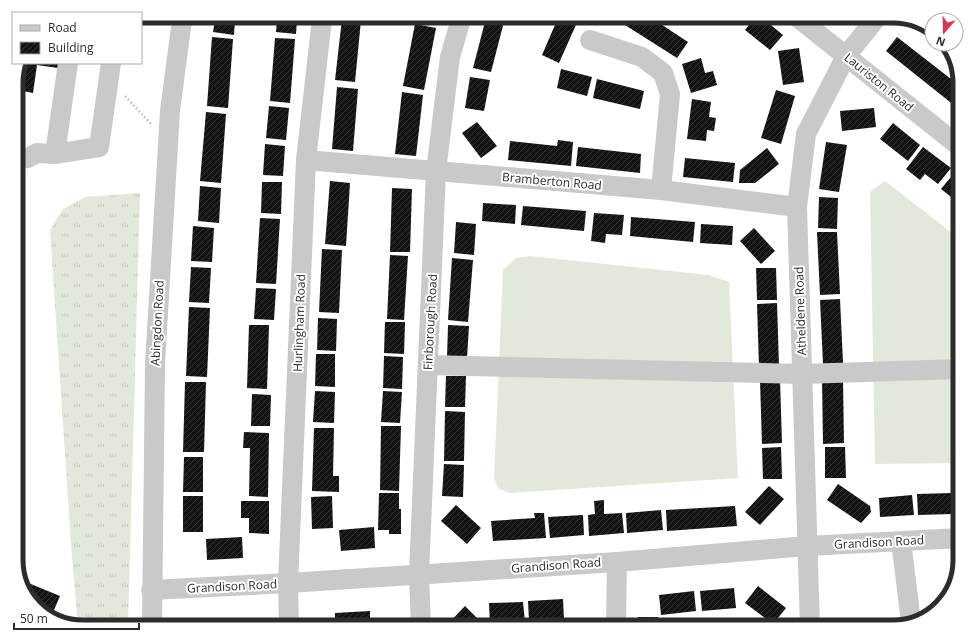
<svg xmlns="http://www.w3.org/2000/svg" width="976" height="643" viewBox="0 0 976 643" font-family="'Open Sans',sans-serif">
<defs>
<pattern id="grass-tufts" width="24" height="20" patternUnits="userSpaceOnUse"><rect width="24" height="20" fill="#e3e9da"/><path d="M3 7l-1-3M5 7V3M7 7l1-3M15 17l-1-3M17 17v-4M19 17l1-3" fill="none" stroke="#c3c8bb"/></pattern>
<pattern id="building-hatch" width="6" height="6" patternUnits="userSpaceOnUse"><rect width="6" height="6" fill="#131313"/><path d="M-1 1l2-2M0 6l6-6M5 7l2-2" fill="none" stroke="#363636"/></pattern>
</defs>
<rect width="100%" height="100%" fill="#fff"/>
<polygon fill="url(#grass-tufts)" points="140,193 128,627 83,627 78,626 71,545 50,230 63,209 85,197"/>
<g fill="#e3e9da">
<polygon points="885,181 960,239 960,463 875,464 870,192"/>
<polygon points="530,256 708,275 729,282 738,478 509,493 498,488 494,478 503,270 516,258"/>
</g>
<g fill="url(#building-hatch)">
<polygon points="650,17 688,42 677,58 625,25 630,18"/>
<polygon points="730,17 746,17 740,25"/>
<polygon points="755,17 761,17 783,35 770,50 745,30"/>
<polygon points="486,18 505,18 491,72 473,68"/>
<polygon points="558,18 579,18 559,63 542,55"/>
<polygon points="614,18 623,18 620,22"/>
<polygon points="342,19 361,20 355,82 335,80"/>
<polygon points="422,19 436,19 435,23"/>
<polygon points="215,20 235,20 234,35 213,32"/>
<polygon points="277,20 297,20 296,34 276,32"/>
<polygon points="415,24 436,28 424,90 403,86"/>
<polygon points="212,37 233,39 228,108 207,106"/>
<polygon points="897,37 960,86 960,110 886,51"/>
<polygon points="275,38 295,39 290,103 270,101"/>
<polygon points="799,48 804,82 783,85 778,51"/>
<polygon points="701,58 705,73 713,71 717,85 691,93 682,64"/>
<polygon points="23,63 59,63 58,68 37,65 33,93 23,91 16,132 16,79"/>
<polygon points="561,69 592,77 587,96 557,88"/>
<polygon points="470,77 490,80 484,111 465,108"/>
<polygon points="597,79 644,91 640,109 593,98"/>
<polygon points="337,87 358,89 353,151 332,149"/>
<polygon points="776,90 795,96 781,144 761,138"/>
<polygon points="402,92 423,95 416,156 395,154"/>
<polygon points="692,99 711,102 709,117 716,118 714,131 707,130 706,141 687,139"/>
<polygon points="269,106 289,108 286,140 266,138"/>
<polygon points="874,108 876,127 842,131 840,111"/>
<polygon points="206,112 226,114 221,183 200,181"/>
<polygon points="477,122 497,146 481,158 462,133"/>
<polygon points="893,123 920,145 908,161 880,139"/>
<polygon points="558,140 573,142 571,166 508,160 510,141 557,146"/>
<polygon points="826,142 847,145 839,192 819,189"/>
<polygon points="265,144 285,146 283,176 263,175"/>
<polygon points="578,147 641,154 640,173 576,166"/>
<polygon points="923,147 951,168 938,184 925,174 920,180 906,169"/>
<polygon points="767,148 779,164 755,183 739,183 740,170"/>
<polygon points="685,158 735,163 733,182 683,177"/>
<polygon points="955,172 960,176 960,204 941,189"/>
<polygon points="330,181 350,183 346,246 325,244"/>
<polygon points="262,182 282,182 281,214 261,213"/>
<polygon points="200,186 221,188 219,223 198,221"/>
<polygon points="392,188 412,189 410,252 390,252"/>
<polygon points="819,197 838,198 837,229 818,228"/>
<polygon points="483,203 516,205 515,224 482,221"/>
<polygon points="523,206 586,211 584,231 521,225"/>
<polygon points="594,213 624,215 622,235 606,234 605,243 591,241"/>
<polygon points="631,217 695,222 693,242 630,236"/>
<polygon points="260,218 280,219 276,284 256,283"/>
<polygon points="456,222 476,224 474,255 454,253"/>
<polygon points="701,224 733,226 732,245 700,243"/>
<polygon points="193,226 214,228 212,262 191,261"/>
<polygon points="754,228 775,251 761,264 740,241"/>
<polygon points="817,232 837,232 840,294 820,295"/>
<polygon points="322,249 342,250 339,313 319,312"/>
<polygon points="390,255 408,256 404,320 387,319"/>
<polygon points="452,258 473,260 468,322 448,320"/>
<polygon points="191,267 211,268 209,303 189,302"/>
<polygon points="756,268 776,268 777,300 757,300"/>
<polygon points="256,288 276,289 274,320 254,319"/>
<polygon points="840,299 843,363 823,364 820,300"/>
<polygon points="777,303 779,367 759,367 757,304"/>
<polygon points="189,307 210,308 207,377 186,376"/>
<polygon points="318,318 337,319 336,351 317,350"/>
<polygon points="385,322 405,322 404,354 384,353"/>
<polygon points="249,325 269,325 267,389 247,388"/>
<polygon points="448,325 469,326 467,358 447,357"/>
<polygon points="316,354 335,354 335,387 315,386"/>
<polygon points="384,356 403,357 402,389 383,388"/>
<polygon points="446,376 466,376 465,407 445,407"/>
<polygon points="780,380 782,443 762,444 760,381"/>
<polygon points="822,380 843,380 844,443 823,444"/>
<polygon points="185,382 206,382 204,452 183,452"/>
<polygon points="315,391 335,392 334,423 313,422"/>
<polygon points="383,391 402,392 400,423 381,422"/>
<polygon points="252,394 271,395 270,426 251,426"/>
<polygon points="445,411 465,412 464,461 444,461"/>
<polygon points="381,426 401,426 399,491 380,490"/>
<polygon points="314,428 334,428 333,476 339,476 339,492 312,491"/>
<polygon points="16,430 25,471 16,473"/>
<polygon points="244,432 269,433 268,497 249,496 250,448 243,448"/>
<polygon points="781,447 782,479 763,479 762,448"/>
<polygon points="825,447 845,447 846,478 825,478"/>
<polygon points="184,457 203,457 203,492 183,492"/>
<polygon points="444,464 464,465 463,497 442,496"/>
<polygon points="838,484 870,506 871,512 861,523 827,500"/>
<polygon points="769,486 784,499 760,525 745,512"/>
<polygon points="379,493 399,493 399,509 401,509 401,534 389,534 389,530 378,530"/>
<polygon points="951,493 952,514 918,515 917,494"/>
<polygon points="955,493 960,493 960,513 957,513"/>
<polygon points="912,495 914,515 880,517 879,498"/>
<polygon points="16,496 21,497 16,509"/>
<rect x="183" y="496" width="20" height="36"/>
<polygon points="332,496 333,528 312,529 311,497"/>
<polygon points="604,500 604,514 622,513 624,533 589,536 588,515 595,514 594,501"/>
<polygon points="241,501 269,501 269,534 249,533 249,518 241,518"/>
<polygon points="456,505 481,528 467,544 441,521"/>
<polygon points="735,506 737,526 667,531 666,510"/>
<polygon points="661,510 663,530 627,533 626,513"/>
<polygon points="534,513 544,513 546,538 493,541 491,521 535,518"/>
<polygon points="583,515 584,535 550,538 548,517"/>
<polygon points="374,527 375,548 341,551 339,530"/>
<polygon points="242,537 243,558 207,560 206,539"/>
<polygon points="21,580 60,596 51,617 45,616 25,593"/>
<polygon points="758,586 786,608 773,624 745,603"/>
<polygon points="734,588 736,608 702,611 700,591"/>
<polygon points="694,591 696,611 661,615 659,595"/>
<polygon points="563,599 564,620 529,621 528,601"/>
<polygon points="523,602 525,622 490,624 489,603"/>
<polygon points="465,606 480,621 474,627 445,627"/>
<polygon points="370,611 370,627 335,627 335,613"/>
<rect x="638" y="617" width="20" height="10"/>
<polygon points="241,619 242,627 206,627 206,620"/>
<polygon points="594,622 594,627 574,627 574,624"/>
</g>
<g fill="none" stroke-linecap="round" stroke-linejoin="round">
<polyline stroke="#c9c9c9" stroke-width="2.5" stroke-dasharray="2 2" stroke-linecap="butt" points="125,96 152,125"/>
<g stroke="#c9c9c9" stroke-width="20">
<polyline points="797,17 960,147"/>
<polyline points="590,40 642,57 663,73 670,94 661,190"/>
<polyline points="68,63 55,154 99,147 111,63"/>
<polyline points="16,159 28,158 37,153 55,154"/>
<polyline points="306,160 661,190 797,207"/>
<polyline points="428,365 802,374 960,369"/>
<polyline points="901,541 911,622"/>
<polyline points="151,590 288,583 617,562 807,546 960,538"/>
<polyline points="152,627 155,364 170,111 182,20"/>
<polyline points="289,627 288,583 306,160 322,19"/>
<polyline points="421,627 419,574 436,171 450,57 461,19"/>
<polyline points="616,627 617,562"/>
<polyline points="810,627 797,207 806,134 846,56 878,16"/>
</g>
</g>
<g text-anchor="middle" dominant-baseline="central" stroke-width="4" stroke-linejoin="round" paint-order="stroke">
<g font-size="12" fill="#2c2c2c" stroke="#fff">
<text transform="translate(879 82) rotate(39)">Lauriston Road</text>
<text transform="translate(552 181) rotate(5)">Bramberton Road</text>
<text transform="translate(800 311) rotate(-92)">Atheldene Road</text>
<text transform="translate(430 322) rotate(-87)">Finborough Road</text>
<text transform="translate(157 323) rotate(-87)">Abingdon Road</text>
<text transform="translate(299 323) rotate(-88)">Hurlingham Road</text>
<text transform="translate(879 542) rotate(-3)">Grandison Road</text>
<text transform="translate(556 565) rotate(-4)">Grandison Road</text>
<text transform="translate(232 586) rotate(-3)">Grandison Road</text>
</g>
</g>
<path d="M0 0H976V643H0ZM83 23H893A60 60 0 0 1 953 83V560A60 60 0 0 1 893 620H83A60 60 0 0 1 23 560V83A60 60 0 0 1 83 23Z" fill="#fff" fill-rule="evenodd"/>
<path fill="none" stroke="#2c2c2c" stroke-width="5" d="M83 23H893A60 60 0 0 1 953 83V560A60 60 0 0 1 893 620H83A60 60 0 0 1 23 560V83A60 60 0 0 1 83 23Z"/>
<rect x="12" y="12" width="130" height="52" fill="#ffffff" stroke="#ababab"/>
<rect x="20" y="25" width="20" height="6" fill="#c9c9c9" stroke="#ababab"/>
<text x="48" y="32" font-size="12" fill="#2c2c2c">Road</text>
<rect x="20" y="42" width="20" height="12" fill="url(#building-hatch)" stroke="#ababab"/>
<text x="48" y="52" font-size="12" fill="#2c2c2c">Building</text>
<g transform="translate(944 32) rotate(200)"><circle r="19" fill="#ffffff" stroke="#ababab"/>
<path d="M0-3L7 15L0 10L-7 15Z" fill="#d83853"/>
<text y="-6" font-size="11" font-weight="bold" text-anchor="middle" fill="#2c2c2c">N</text>
</g>
<path d="M14 623v6h125v-6" fill="none" stroke="#2c2c2c" stroke-width="2"/>
<text x="20" y="623" font-size="12" fill="#2c2c2c" stroke="#ffffff" stroke-width="3" paint-order="stroke">50 m</text>
</svg>
